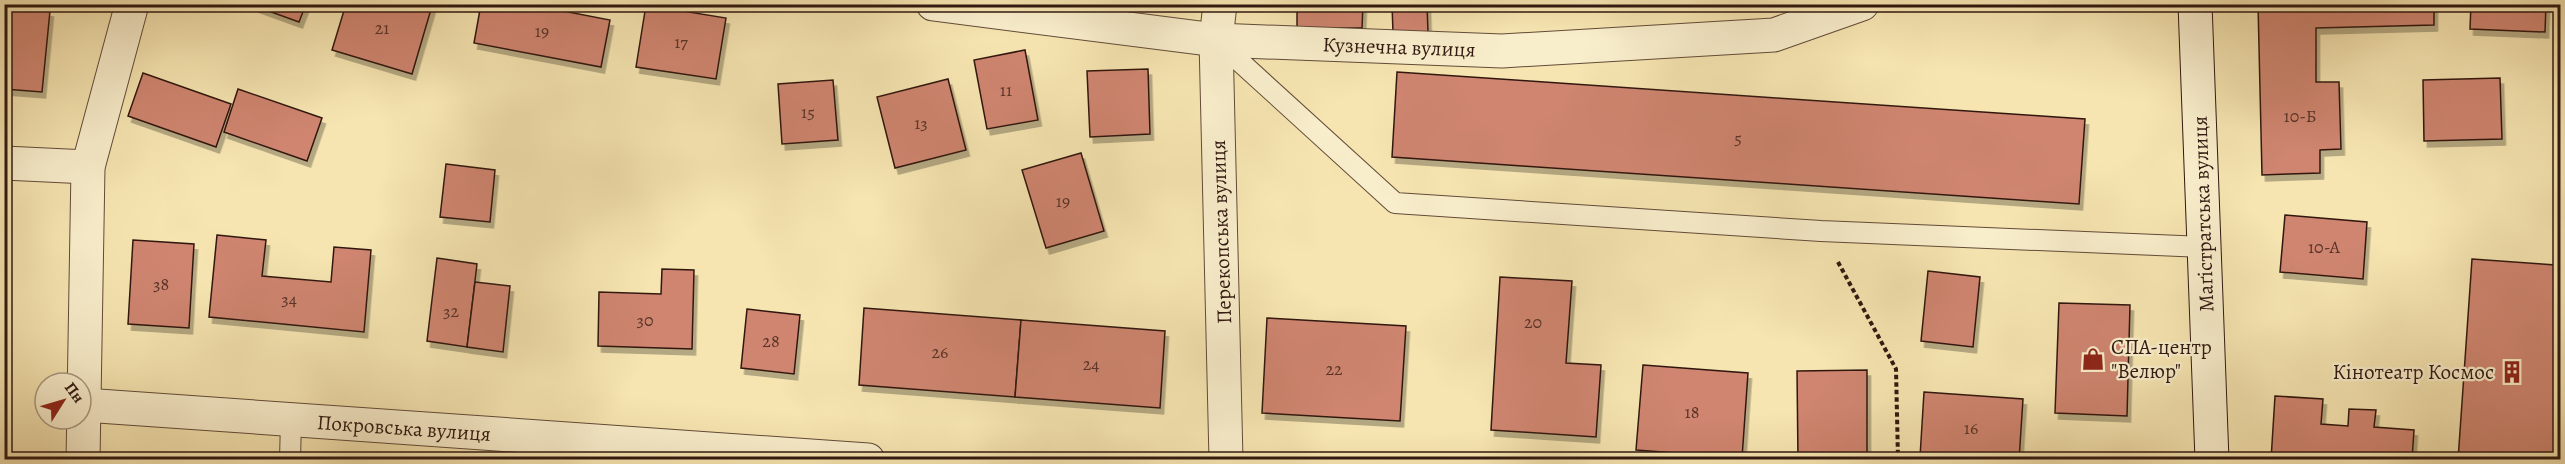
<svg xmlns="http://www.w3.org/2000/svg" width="2565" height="464" viewBox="0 0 2565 464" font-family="Alegreya,serif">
<defs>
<filter id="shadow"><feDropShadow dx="3.5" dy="6" stdDeviation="0" flood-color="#0004"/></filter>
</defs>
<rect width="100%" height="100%" fill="#f6e5b1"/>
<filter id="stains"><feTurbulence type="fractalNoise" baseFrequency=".00333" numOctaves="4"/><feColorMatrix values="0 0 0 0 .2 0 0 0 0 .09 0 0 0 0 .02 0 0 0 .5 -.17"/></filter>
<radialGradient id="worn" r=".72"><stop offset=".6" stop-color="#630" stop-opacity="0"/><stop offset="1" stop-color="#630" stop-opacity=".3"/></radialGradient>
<g fill="#cf8570" stroke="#301810" stroke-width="1.5" filter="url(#shadow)">
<polygon points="249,4 306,4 299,22"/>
<polygon points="346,4 432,6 412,74 332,50"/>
<polygon points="481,4 527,4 610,20 601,67 474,43"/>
<polygon points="1297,4 1363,4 1362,28 1297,28"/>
<polygon points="1392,4 1427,4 1428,32 1393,33"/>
<polygon points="2258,4 2434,4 2434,25 2316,28 2316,82 2339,82 2341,149 2320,150 2320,173 2262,175"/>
<polygon points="2471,4 2546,4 2545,32 2470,29"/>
<polygon points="646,5 726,18 716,79 636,67"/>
<polygon points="4,7 50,11 42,92 4,89"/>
<polygon points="1025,50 1038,120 987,129 974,60"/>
<polygon points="1148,69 1150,134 1090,137 1087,71"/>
<polygon points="1397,72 2085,119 2079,204 1392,157"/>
<polygon points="143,73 231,104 216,147 128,116"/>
<polygon points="2500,78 2502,139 2424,141 2423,80"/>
<polygon points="948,79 966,150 895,168 877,97"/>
<polygon points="833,80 838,140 782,144 778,84"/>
<polygon points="238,89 322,118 307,161 224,132"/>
<polygon points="1081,153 1104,231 1046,248 1022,170"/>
<polygon points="446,164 495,170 490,222 440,217"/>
<polygon points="2285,215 2367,222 2363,279 2280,272"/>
<polygon points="217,235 266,240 262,276 331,282 334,247 371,250 364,332 209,317"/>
<polygon points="133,240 194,244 189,328 128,324"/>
<polygon points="437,258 477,264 467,347 427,341"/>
<polygon points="2472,259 2555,265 2554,285 2560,285 2560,460 2458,460"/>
<polygon points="662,269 694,270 692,349 598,346 599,292 661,294"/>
<polygon points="1928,271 1980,277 1973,347 1921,341"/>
<polygon points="1500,277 1572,281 1566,363 1601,365 1596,437 1491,430"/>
<polygon points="475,282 510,286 503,352 467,347"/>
<polygon points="2059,303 2130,305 2127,416 2055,413"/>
<polygon points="864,308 1021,320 1015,397 859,385"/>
<polygon points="747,309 800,315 794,374 741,368"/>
<polygon points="1267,318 1406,326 1400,421 1262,413"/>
<polygon points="1021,320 1165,331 1160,408 1015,397"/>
<polygon points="1643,365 1748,373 1742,458 1636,450"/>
<polygon points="1867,370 1867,460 1798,460 1797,371"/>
<polygon points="1924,392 2023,399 2019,460 1920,457"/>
<polygon points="2275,396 2323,399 2321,424 2348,426 2349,409 2376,410 2374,427 2414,430 2412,460 2271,460"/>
</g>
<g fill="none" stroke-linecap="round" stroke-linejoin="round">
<g stroke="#624b38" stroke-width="22">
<g id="lane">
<polyline points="1216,40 1395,203 1821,231 2204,247"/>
<polyline points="290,460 291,420"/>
</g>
</g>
<g stroke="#624b38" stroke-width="35">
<g id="street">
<polyline points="933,4 1216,40 1502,51 1774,35 1862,4"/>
<polyline points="1220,4 1216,40 1226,460"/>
<polyline points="4,163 88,167"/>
<polyline points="84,405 868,460"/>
<polyline points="83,460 88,167 132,4"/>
</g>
</g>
<g stroke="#301810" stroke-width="35">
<polyline id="secondary" points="2195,4 2212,460"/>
</g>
<polyline stroke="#301810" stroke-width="4" stroke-dasharray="4.5 3" stroke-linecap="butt" points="1838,262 1896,369 1898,460"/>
<use href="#lane" stroke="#f9eecc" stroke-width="20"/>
<use href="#street" stroke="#f9eecc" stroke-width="33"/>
<use href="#secondary" stroke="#f9eecc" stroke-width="33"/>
</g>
<defs>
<g id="shop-bare" transform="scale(1.8)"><path d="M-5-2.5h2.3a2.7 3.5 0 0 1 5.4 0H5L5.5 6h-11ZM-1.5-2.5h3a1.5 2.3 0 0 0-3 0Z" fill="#8f2418" stroke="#f9eecc" stroke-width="2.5" paint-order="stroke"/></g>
<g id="building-bare" transform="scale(1.8)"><path d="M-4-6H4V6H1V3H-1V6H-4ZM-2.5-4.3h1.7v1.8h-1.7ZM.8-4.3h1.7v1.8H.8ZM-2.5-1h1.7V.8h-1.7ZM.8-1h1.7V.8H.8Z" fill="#8f2418" stroke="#f9eecc" stroke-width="2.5" paint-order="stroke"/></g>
</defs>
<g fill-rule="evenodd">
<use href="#shop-bare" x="2093" y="359"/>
<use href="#building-bare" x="2512" y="372"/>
</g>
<g text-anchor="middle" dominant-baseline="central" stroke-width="4.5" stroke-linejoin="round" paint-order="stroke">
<g font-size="18" fill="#583328">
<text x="382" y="28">21</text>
<text x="542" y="31">19</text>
<text x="681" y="42">17</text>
<text x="1006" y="90">11</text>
<text x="808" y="112">15</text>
<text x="2300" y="116">10-Б</text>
<text x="921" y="123">13</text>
<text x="1738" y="138">5</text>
<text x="1063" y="201">19</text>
<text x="2324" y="247">10-А</text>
<text x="161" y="284">38</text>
<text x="289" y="299">34</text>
<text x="451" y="311">32</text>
<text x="645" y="320">30</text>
<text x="1533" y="322">20</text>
<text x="771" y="341">28</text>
<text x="940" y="352">26</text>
<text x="1091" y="364">24</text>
<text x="1334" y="369">22</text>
<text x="1692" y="412">18</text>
<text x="1971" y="428">16</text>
</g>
<g font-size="21" fill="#301810" stroke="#f9eecc">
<text transform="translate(1399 47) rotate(2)">Кузнечна вулиця</text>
<text transform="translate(2203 214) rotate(-92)">Маґістратська вулиця</text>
<text transform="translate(1221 232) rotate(-92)">Перекопська вулиця</text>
<text transform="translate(404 428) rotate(4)">Покровська вулиця</text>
</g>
<g font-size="21" fill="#301810" stroke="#f9eecc" text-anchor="start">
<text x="2111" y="347">СПА-центр<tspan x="2111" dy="24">"Велюр"</tspan></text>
<text x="2494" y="372" text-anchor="end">Кінотеатр Космос</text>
</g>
</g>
<rect width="2565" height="464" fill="none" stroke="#f6e5b1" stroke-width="24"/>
<rect x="6" y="6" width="2553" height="452" fill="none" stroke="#301810" stroke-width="3"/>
<rect x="12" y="12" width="2541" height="440" fill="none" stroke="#301810" stroke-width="1.5"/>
<g transform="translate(63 401) rotate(53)"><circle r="28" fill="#f9eecc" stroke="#a99881" stroke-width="1.5"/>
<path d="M0-4.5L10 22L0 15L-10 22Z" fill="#8f2418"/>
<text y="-9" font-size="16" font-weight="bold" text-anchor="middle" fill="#301810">Пн</text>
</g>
<rect width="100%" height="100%" filter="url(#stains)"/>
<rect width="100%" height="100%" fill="url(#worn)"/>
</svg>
